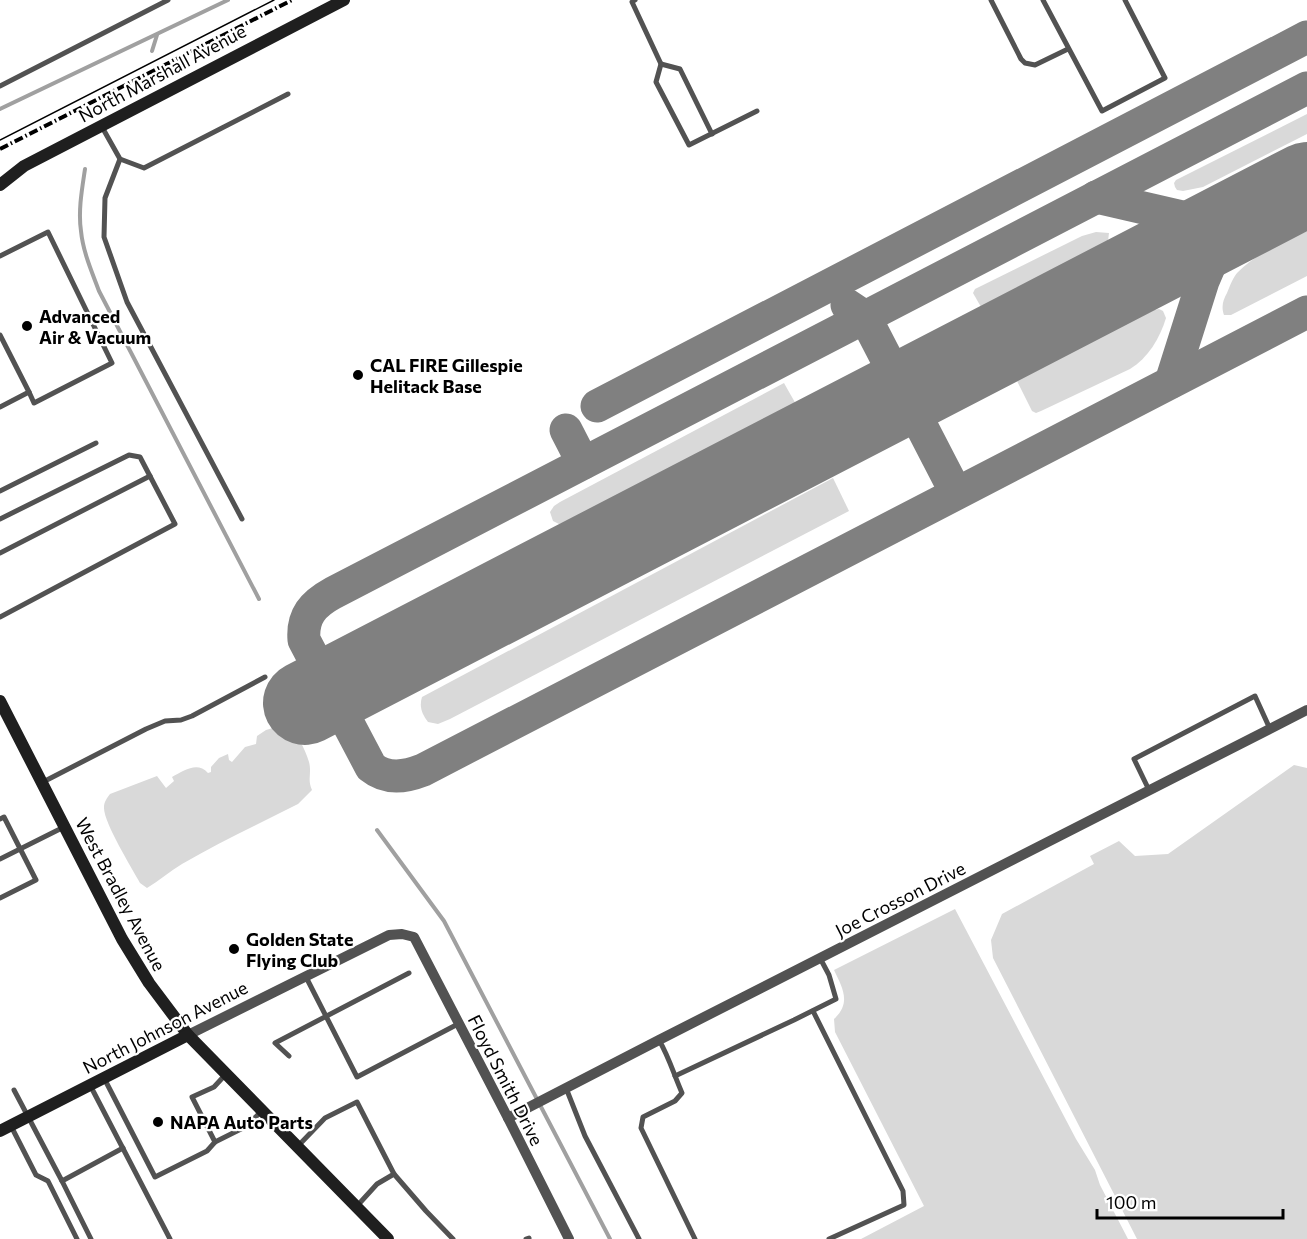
<svg xmlns="http://www.w3.org/2000/svg" width="1307" height="1239" viewBox="0 0 1307 1239" font-family="Commissioner,sans-serif">
<rect width="100%" height="100%" fill="#fff"/>
<g fill="#d9d9d9">
<polygon points="1307,114 1307,134 1203,187 1183,191 1177,190 1175,187 1174,183 1176,180"/>
<path d="M1307 231V276L1231 315H1224C1221 307 1223 300 1227 293 1230 286 1233 277 1238 272 1257 253 1284 242 1307 231Z"/>
<polygon points="1096,232 1109,233 1108,241 982,307 981,307 973,293 975,289 1082,236"/>
<path d="M1159 309 1163 311 1166 318C1160 338 1148 358 1130 369L1041 411 1036 413 1032 411 1017 381 1018 378 1154 310Z"/>
<polygon points="784,383 797,406 570,522 559,524 553,521 550,512 554,506 560,502"/>
<path d="M833 478 849 511 450 719 438 724 428 722C422 714 419 707 422 697Z"/>
<path d="M289 721C296 734 305 748 309 762 312 774 307 779 312 790L298 804C259 824 220 842 182 864 170 871 159 881 147 888L140 883C132 868 103 822 104 807 104 802 107 798 110 794L157 776 166 788 174 781 172 777C184 771 197 761 208 773L211 772V767L219 758 228 754 229 760 232 762 245 747 256 744 257 736 266 730 283 725Z"/>
<polygon points="1294,765 1307,768 1307,1239 1137,1239 993,958 991,940 1002,914 1094,864 1090,856 1119,841 1135,856 1168,854"/>
<path d="M955 909 1076 1139 1095 1170 1100 1185 1128 1239H861L924 1206 835 1032 834 1019C852 1003 842 987 834 970Z"/>
</g>
<g fill="none" stroke-linecap="round" stroke-linejoin="round">
<g stroke="#a0a0a0" stroke-width="4">
<polyline points="152,51 157,35"/>
<polyline points="0,109 228,0"/>
<path d="M85 169C82 189 78 211 81 231 83 252 92 272 99 291L259 599"/>
<polyline points="377,830 444,921 610,1239"/>
</g>
<g stroke="#808080" stroke-width="33">
<path d="M1307 88 333 593C313 604 302 616 304 640L371 767C387 780 405 777 423 770L1307 312"/>
<polyline points="1096,197 1200,221 1230,219 1247,215"/>
<polyline points="847,305 865,317 956,493"/>
<polyline points="1171,382 1203,281 1218,246 1247,215"/>
<polyline points="597,406 1307,37"/>
<polyline points="566,430 583,463"/>
</g>
<polyline stroke="#808080" stroke-width="84" points="305,703 1307,184"/>
<g stroke="#525252" stroke-width="5">
<polyline points="635,0 632,2 661,64 656,82 689,145 757,111"/>
<polyline points="991,0 1021,59 1025,63 1035,65 1068,49"/>
<polyline points="1043,0 1102,111 1165,78 1125,0"/>
<polyline points="661,64 680,69 712,134"/>
<polyline points="0,86 168,0"/>
<polyline points="102,127 120,159 144,168 288,94"/>
<polyline points="120,159 105,198 104,237 127,302 242,519"/>
<polyline points="0,256 48,232 112,363 34,403 29,392"/>
<polyline points="0,335 29,392 0,407"/>
<polyline points="0,491 96,443"/>
<polyline points="0,519 129,455 140,457 175,524 0,617"/>
<polyline points="0,553 150,476"/>
<polyline points="43,782 146,729 165,721 181,720 192,716 265,677"/>
<polyline points="1149,790 1134,759 1255,696 1270,729"/>
<polyline points="0,819 4,817 36,880 0,898"/>
<polyline points="0,859 64,827"/>
<polyline points="306,977 357,1077 458,1024"/>
<polyline points="813,1011 903,1191 904,1205 829,1239"/>
<path d="M659 1040C669 1057 674 1075 682 1093L675 1101 643 1117 641 1128 695 1239"/>
<polyline points="289,1056 275,1043 409,973"/>
<polyline points="226,1074 214,1087 192,1097 215,1142 245,1127 262,1111"/>
<polyline points="675,1076 794,1020 836,999 829,975 820,958"/>
<polyline points="104,1078 155,1177 207,1151 215,1142"/>
<polyline points="90,1085 170,1239"/>
<polyline points="566,1088 585,1136 639,1239"/>
<polyline points="14,1090 62,1181 123,1148"/>
<polyline points="11,1126 36,1175 48,1181 77,1239"/>
<polyline points="297,1147 325,1118 357,1102 394,1174 377,1184 357,1206"/>
<polyline points="394,1174 426,1211 453,1239"/>
<polyline points="62,1181 91,1239"/>
<polyline points="526,1239 529,1238"/>
</g>
<g stroke="#525252" stroke-width="10">
<polyline points="188,1035 389,935 402,934 414,937 508,1118 569,1239"/>
<polyline points="508,1118 659,1040 1307,710"/>
</g>
<g stroke="#1f1f1f" stroke-width="12">
<polyline points="0,185 24,166 344,0"/>
<polyline points="0,701 122,939 149,983 188,1035 388,1239"/>
<polyline points="0,1131 188,1035"/>
</g>
<polyline stroke="#000" stroke-width="1.5" points="0,140 274,0"/>
<polyline stroke="#000" stroke-width="4" stroke-dasharray="9 3 1.5 3" stroke-linecap="butt" points="0,149 292,0"/>
</g>
<g fill="#000" stroke="#fff" stroke-width="2">
<circle cx="27" cy="326" r="6"/>
<circle cx="358" cy="375" r="6"/>
<circle cx="234" cy="949" r="6"/>
<circle cx="158" cy="1122" r="6"/>
</g>
<g text-anchor="middle" dominant-baseline="central" stroke-width="4.5" stroke-linejoin="round" paint-order="stroke">
<g font-size="18" fill="#000" stroke="#fff">
<text transform="translate(162 73) rotate(-28)">North Marshall Avenue</text>
<text transform="translate(121 894) rotate(62)">West Bradley Avenue</text>
<text transform="translate(900 899) rotate(-27)">Joe Crosson Drive</text>
<text transform="translate(165 1027) rotate(-27)">North Johnson Avenue</text>
<text transform="translate(506 1080) rotate(63)">Floyd Smith Drive</text>
</g>
<g font-size="18" font-weight="bold" fill="#000" stroke="#fff" text-anchor="start">
<text x="39" y="316">Advanced<tspan x="39" dy="21">Air &amp; Vacuum</tspan></text>
<text x="370" y="365">CAL FIRE Gillespie<tspan x="370" dy="21">Helitack Base</tspan></text>
<text x="246" y="939">Golden State<tspan x="246" dy="21">Flying Club</tspan></text>
<text x="170" y="1122">NAPA Auto Parts</text>
</g>
</g>
<path d="M1097 1209v9h186v-9" fill="none" stroke="#000000" stroke-width="3"/>
<text x="1106" y="1209" font-size="18" fill="#000000" stroke="#ffffff" stroke-width="4.5" paint-order="stroke">100 m</text>
</svg>
